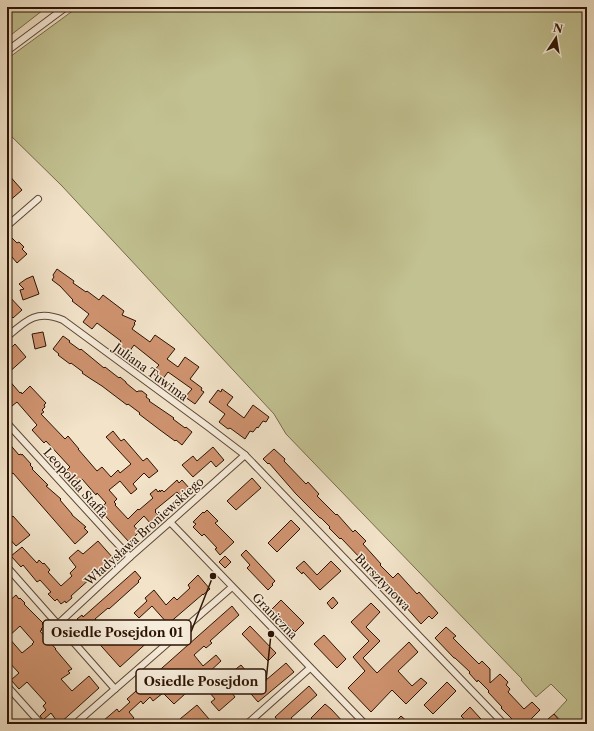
<svg xmlns="http://www.w3.org/2000/svg" width="594" height="731" viewBox="0 0 594 731" font-family="'Libre Caslon Text',serif">
<rect width="100%" height="100%" fill="#f2e3c9"/>
<filter id="stains"><feTurbulence type="fractalNoise" baseFrequency=".005" numOctaves="4"/><feColorMatrix values="0 0 0 0 .2 0 0 0 0 .09 0 0 0 0 .02 0 0 0 .5 -.17"/></filter>
<radialGradient id="worn" r=".72"><stop offset=".6" stop-color="#630" stop-opacity="0"/><stop offset="1" stop-color="#630" stop-opacity=".3"/></radialGradient>
<g fill="#c2c191" stroke="#766a4a">
<polygon points="7,7 47,7 7,38"/>
<polygon points="78,7 587,7 587,724 565,724 554,714 567,700 551,684 536,697 521,680 522,679 286,434 274,414 62,186 7,132 7,59"/>
</g>
<g fill="#cf936f" stroke="#2b1303" fill-rule="evenodd">
<polygon points="7,173 22,190 7,203"/>
<polygon points="12,238 17,243 19,242 24,247 22,249 27,254 17,263 7,251 7,243"/>
<polygon points="57,269 74,281 73,283 86,292 87,291 99,300 103,295 124,311 122,315 136,321 134,323 135,324 132,329 150,342 155,335 175,349 167,359 178,367 185,357 199,367 190,379 202,388 201,390 204,392 195,404 185,397 192,389 168,372 162,380 152,373 159,365 134,345 127,355 117,347 121,341 97,323 92,329 83,322 89,314 72,301 73,300 60,286 52,280 54,277 53,275"/>
<polygon points="33,276 39,294 23,300 20,290 24,289 19,284 26,279"/>
<polygon points="7,294 22,310 13,318 7,311"/>
<polygon points="43,332 46,346 35,349 32,334"/>
<polygon points="63,336 70,341 69,342 80,350 81,349 104,368 105,367 119,378 120,377 126,382 126,383 137,392 138,391 142,391 147,395 146,397 150,400 149,401 174,418 173,419 185,428 186,427 192,432 182,445 176,440 175,441 160,430 139,414 140,413 128,404 127,405 102,386 91,379 82,373 83,372 71,363 70,364 58,355 59,354 53,349"/>
<polygon points="15,344 26,357 7,374 7,350 11,346 12,347"/>
<polygon points="7,378 20,393 21,392 22,394 30,386 46,403 44,405 45,407 42,410 44,412 41,414 65,439 68,436 79,449 78,449 97,471 102,467 111,477 118,470 120,473 131,464 106,437 113,431 121,441 124,439 143,461 147,458 158,471 149,478 144,473 133,484 137,489 131,494 120,481 109,490 117,499 114,502 116,504 115,505 128,519 138,509 139,510 153,498 150,494 156,489 158,492 160,490 160,492 162,490 164,492 177,480 179,483 182,480 190,489 182,497 177,492 155,510 156,511 155,512 160,517 151,524 144,516 134,526 139,532 129,542 99,509 106,503 97,493 96,495 82,479 76,484 65,472 70,467 46,441 44,443 32,430 37,425 17,402 7,410"/>
<polygon points="222,389 233,397 227,405 244,418 253,405 269,417 266,422 263,421 258,428 257,427 253,432 250,431 245,439 230,428 228,429 219,422 225,414 209,402 218,390 221,392"/>
<polygon points="7,441 19,455 20,454 22,455 22,454 31,464 30,465 33,468 32,469 48,485 46,486 61,499 60,500 72,514 72,515 86,527 84,528 88,532 75,544 13,473 10,475 7,471"/>
<polygon points="213,447 224,460 216,467 211,461 193,477 182,465 193,456 197,461"/>
<polygon points="274,449 285,459 284,461 306,484 308,482 319,494 317,496 336,515 337,514 353,532 355,530 366,541 363,544 381,564 380,565 393,578 398,573 417,594 419,592 438,613 432,619 429,616 421,624 405,606 404,606 395,597 383,582 382,583 361,562 363,561 341,538 340,539 329,528 330,527 321,518 320,518 296,494 276,471 269,463 268,464 263,459"/>
<polygon points="252,478 261,488 236,510 227,501"/>
<polygon points="207,510 218,521 215,523 234,542 220,555 215,549 217,548 204,534 202,536 193,527 196,524 193,522 203,512 204,513"/>
<polygon points="13,516 30,535 16,546 7,536 7,521"/>
<polygon points="291,520 300,529 277,552 268,543"/>
<polygon points="98,541 113,558 71,596 72,598 66,603 65,601 61,604 57,599 55,601 48,594 51,592 40,580 37,582 23,565 21,567 11,556 22,547 37,563 39,560 43,564 44,563 50,570 48,572 61,586 72,576 70,573 76,567 69,558 78,550 83,554"/>
<polygon points="246,550 275,581 272,584 273,585 268,590 247,568 250,565 241,555"/>
<polygon points="225,556 231,562 225,568 219,562"/>
<polygon points="304,561 317,575 331,561 341,571 320,590 303,572 302,574 296,568"/>
<polygon points="135,571 141,578 138,581 139,582 109,609 108,608 95,619 103,629 107,625 121,641 139,625 151,639 120,667 77,619 82,615 83,617"/>
<polygon points="198,575 210,589 203,595 203,594 168,624 152,606 139,618 134,613 147,601 145,598 154,590 166,605 174,597 177,600 190,588 188,585"/>
<path d="M16 595 19 599 20 598 25 603 24 604 43 623 42 624 44 626 41 629 42 630 40 631 56 649H55L72 669 68 671 70 673 61 679 72 691 89 676 99 688 59 724 51 713 43 720 40 716 46 710 43 706 46 703 27 682 19 689 11 680 19 673 7 660V603ZM20 626 34 642 32 644H33L22 653 8 637Z"/>
<polygon points="333,597 338,603 332,609 327,603"/>
<polygon points="281,600 304,623 295,632 272,609"/>
<polygon points="371,603 380,612 366,627 380,641 363,658 377,673 409,642 418,652 398,671 412,686 421,678 427,683 406,704 392,690 371,712 348,688 365,671 353,657 369,641 351,622"/>
<polygon points="232,606 239,615 210,641 212,643 206,648 204,646 194,655 203,666 216,655 221,661 195,685 193,682 184,690 186,693 174,704 163,693 153,701 150,697 143,704 141,701 129,712 134,718 127,724 106,724 103,721 117,709 119,712 130,702 127,699"/>
<polygon points="250,626 276,653 268,661 242,634"/>
<polygon points="446,627 456,636 453,638 479,664 482,661 490,669 490,683 500,674 508,682 506,685 510,689 508,692 524,709 532,702 540,710 531,719 535,724 517,724 501,708 502,707 488,692 489,691 478,680 477,682 469,673 470,672 455,658 454,658 435,638"/>
<polygon points="324,635 346,659 337,668 314,644"/>
<polygon points="286,663 294,672 258,702 232,672 241,665 259,686"/>
<polygon points="447,682 456,691 433,714 424,705"/>
<polygon points="219,686 223,692 228,688 235,697 219,711 211,702 215,699 210,693"/>
<polygon points="309,686 317,695 291,718 297,724 281,724 275,717"/>
<polygon points="325,704 331,709 345,724 317,724 311,718"/>
<polygon points="197,705 209,719 204,724 185,724 180,719"/>
<polygon points="470,707 480,718 486,724 469,724 461,716"/>
<polygon points="554,714 559,720 555,724 552,724 548,719"/>
<polygon points="401,716 410,724 393,724"/>
</g>
<g fill="none" stroke-linecap="round" stroke-linejoin="round">
<g stroke="#5d4734" stroke-width="8">
<g id="street">
<polyline points="7,51 66,7"/>
<polyline points="7,226 38,199"/>
<path d="M7 337C26 320 37 309 63 320L207 426 245 455 504 724"/>
<polyline points="7,423 112,538 130,557"/>
<polyline points="170,522 365,724"/>
<polyline points="7,567 115,689"/>
<polyline points="58,624 130,557 170,522 245,455"/>
<polyline points="7,686 41,724"/>
<polyline points="75,724 115,689 232,587"/>
<polyline points="247,724 310,668"/>
</g>
</g>
<use href="#street" stroke="#f7eddc" stroke-width="6"/>
</g>
<g text-anchor="middle" dominant-baseline="central" stroke-width="3" stroke-linejoin="round" paint-order="stroke">
<g font-size="12" fill="#2b1303" stroke="#f7eddc">
<text transform="translate(151 372) rotate(36)">Juliana Tuwima</text>
<text transform="translate(76 483) rotate(48)">Leopolda Staffa</text>
<text transform="translate(144 531) rotate(-42)">Władysława Broniewskiego</text>
<text transform="translate(383 582) rotate(46)">Bursztynowa</text>
<text transform="translate(275 616) rotate(46)">Graniczna</text>
</g>
</g>
<path fill="none" stroke="#2b1303" stroke-width="1.5" d="M213 576L191 632M271 634L266 681"/>
<g fill="#2b1303" stroke="#f7eddc" stroke-width="1.5">
<circle cx="213" cy="576" r="4"/>
<circle cx="271" cy="634" r="4"/>
</g>
<g fill="#f7eddc" stroke="#2b1303" stroke-width="1.5">
<rect x="43" y="620" width="148" height="25" rx="4"/>
<rect x="136" y="669" width="130" height="25" rx="4"/>
</g>
<g font-size="13" text-anchor="middle" font-weight="bold" fill="#2b1303">
<text x="117" y="637">Osiedle Posejdon 01</text>
<text x="201" y="686">Osiedle Posejdon</text>
</g>
<rect width="594" height="731" fill="none" stroke="#f2e3c9" stroke-width="24"/>
<rect x="8" y="8" width="578" height="715" fill="none" stroke="#2b1303" stroke-width="2"/>
<rect x="12" y="12" width="570" height="707" fill="none" stroke="#2b1303"/>
<g transform="translate(556 38) rotate(12)" stroke="#f7eddc" stroke-width="3" paint-order="stroke">
<path d="M0-3L7 15L0 10L-7 15Z" fill="#2b1303"/>
<text y="-6" font-size="11" font-weight="bold" text-anchor="middle" fill="#2b1303">N</text>
</g>
<rect width="100%" height="100%" filter="url(#stains)"/>
<rect width="100%" height="100%" fill="url(#worn)"/>
</svg>
